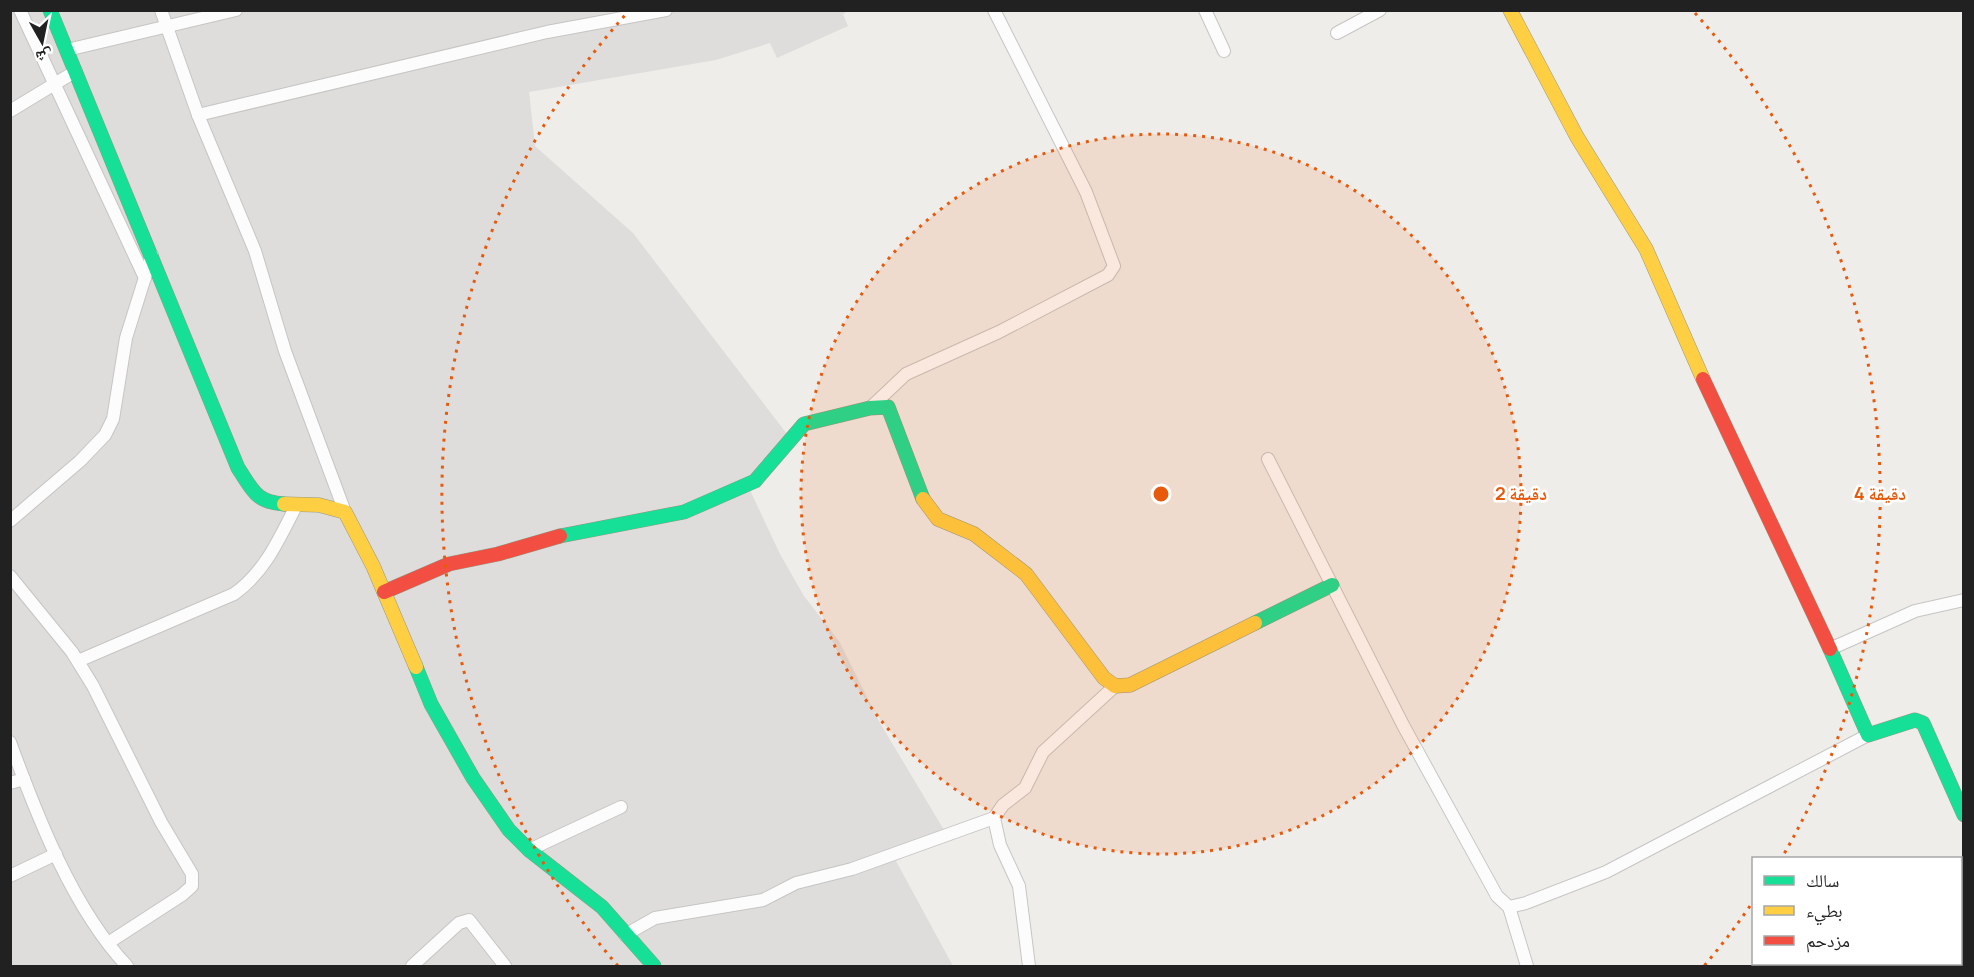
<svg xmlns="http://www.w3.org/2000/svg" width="1974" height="977" viewBox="0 0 1974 977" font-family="Manrope,'Noto Naskh Arabic',sans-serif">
<rect width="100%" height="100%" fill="#efede9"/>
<polygon fill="#dedddb" points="10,11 848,11 843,14 848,26 777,58 770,43 716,60 529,92 535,146 633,233 790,438 748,486 780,554 804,596 839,641 880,723 947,835 896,861 953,966 11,966"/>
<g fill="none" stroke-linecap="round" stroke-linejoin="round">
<g stroke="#c6c5c4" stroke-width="14">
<g id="street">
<polyline points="20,10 145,278"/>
<polyline points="161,10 198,115 255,251 285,351 345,512"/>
<polyline points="1205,10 1224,51"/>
<polyline points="1337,33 1380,10"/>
<polyline points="67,50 236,10"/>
<polyline points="10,111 76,71"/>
<polyline points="198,115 547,32 666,10"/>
<polyline points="870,408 906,374 999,332 1108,275 1114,266 1086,192 994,10"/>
<polyline points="1268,459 1403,725 1497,896 1509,907 1526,903 1606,872 1868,735"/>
<polyline points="10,521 80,461 105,435 113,419 126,338 152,255"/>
<polyline points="10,576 72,652 93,686 161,822 192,874 192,886 182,895 108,943"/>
<polyline points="1830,649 1915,611 1964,600"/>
<path d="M78 661 234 594C265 572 279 539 296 506"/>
<path d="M10 742C37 816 73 909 127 966"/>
<polyline points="10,783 24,779"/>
<polyline points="529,850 621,807"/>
<polyline points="10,876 56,854"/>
<polyline points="1509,907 1527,966"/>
<polyline points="625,935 655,918 763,900 796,883 852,869 994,818"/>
<polyline points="412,966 459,923 469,920 505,966"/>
<polyline points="1029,966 1019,886 1000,845 994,818 1003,805 1025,788 1043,752 1115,686"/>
</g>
</g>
<g stroke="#969881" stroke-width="15">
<g id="fast">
<path d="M50 10 238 468C253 490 255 502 284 504"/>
<polyline points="560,536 684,512 755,481 804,424 870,408 888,407 923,499"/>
<polyline points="1255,623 1332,585"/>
<polyline points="1830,649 1868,735 1915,720 1923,723 1964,815"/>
<polyline points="416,667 431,704 473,778 509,830 529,850 602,907 654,966"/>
</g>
</g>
<g stroke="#969881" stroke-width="15">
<g id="slow">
<polyline points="1510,10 1577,137 1646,249 1703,379"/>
<polyline points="923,499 938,519 974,534 1026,574 1104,678 1115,686 1130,685 1255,623"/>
<polyline points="284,504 319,505 345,512 373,566 416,667"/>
</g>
</g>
<g stroke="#969881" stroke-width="15">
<g id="jam">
<polyline points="1703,379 1830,649"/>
<polyline points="384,592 449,564 498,554 560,536"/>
</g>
</g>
<use href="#street" stroke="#fdfcfc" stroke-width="12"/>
<use href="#fast" stroke="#16e098" stroke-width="14"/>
<use href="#slow" stroke="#ffcf43" stroke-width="14"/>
<use href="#jam" stroke="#f24e42" stroke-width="14"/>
</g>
<circle cx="1161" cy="494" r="360" fill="#e8590c" fill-opacity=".12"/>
<g fill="none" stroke="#e8590c" stroke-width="3" stroke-dasharray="3 6">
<circle cx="1161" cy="494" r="360"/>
<path d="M1750 906A719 719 0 0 1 1704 966M618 966A719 719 0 0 1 627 13M1695 13A719 719 0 0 1 1784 854"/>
</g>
<circle cx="1161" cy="494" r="9" fill="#e8590c" stroke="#fff" stroke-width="3"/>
<g font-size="18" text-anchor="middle" font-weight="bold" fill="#e8590c" stroke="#fff" stroke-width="5" stroke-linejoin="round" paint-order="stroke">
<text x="1521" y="500">2 دقيقة</text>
<text x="1880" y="500">4 دقيقة</text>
</g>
<rect width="1974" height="977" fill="none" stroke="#212121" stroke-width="24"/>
<rect x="1752" y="857" width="210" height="108" fill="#ffffff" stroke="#a6a6a6" stroke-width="1.5"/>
<rect x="1764" y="876" width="30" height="9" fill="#16e098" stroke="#a6a6a6" stroke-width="1.5"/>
<text x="1806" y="887" font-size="18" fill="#212121">سالك</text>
<rect x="1764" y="906" width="30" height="9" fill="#ffcf43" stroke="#a6a6a6" stroke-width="1.5"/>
<text x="1806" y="917" font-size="18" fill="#212121">بطيء</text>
<rect x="1764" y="936" width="30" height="9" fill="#f24e42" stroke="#a6a6a6" stroke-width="1.5"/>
<text x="1806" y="947" font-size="18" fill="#212121">مزدحم</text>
<g transform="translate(42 42) rotate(171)" stroke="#ffffff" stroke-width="4.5" paint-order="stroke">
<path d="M0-4.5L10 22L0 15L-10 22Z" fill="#212121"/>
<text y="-9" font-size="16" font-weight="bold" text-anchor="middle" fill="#212121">ش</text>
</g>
</svg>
